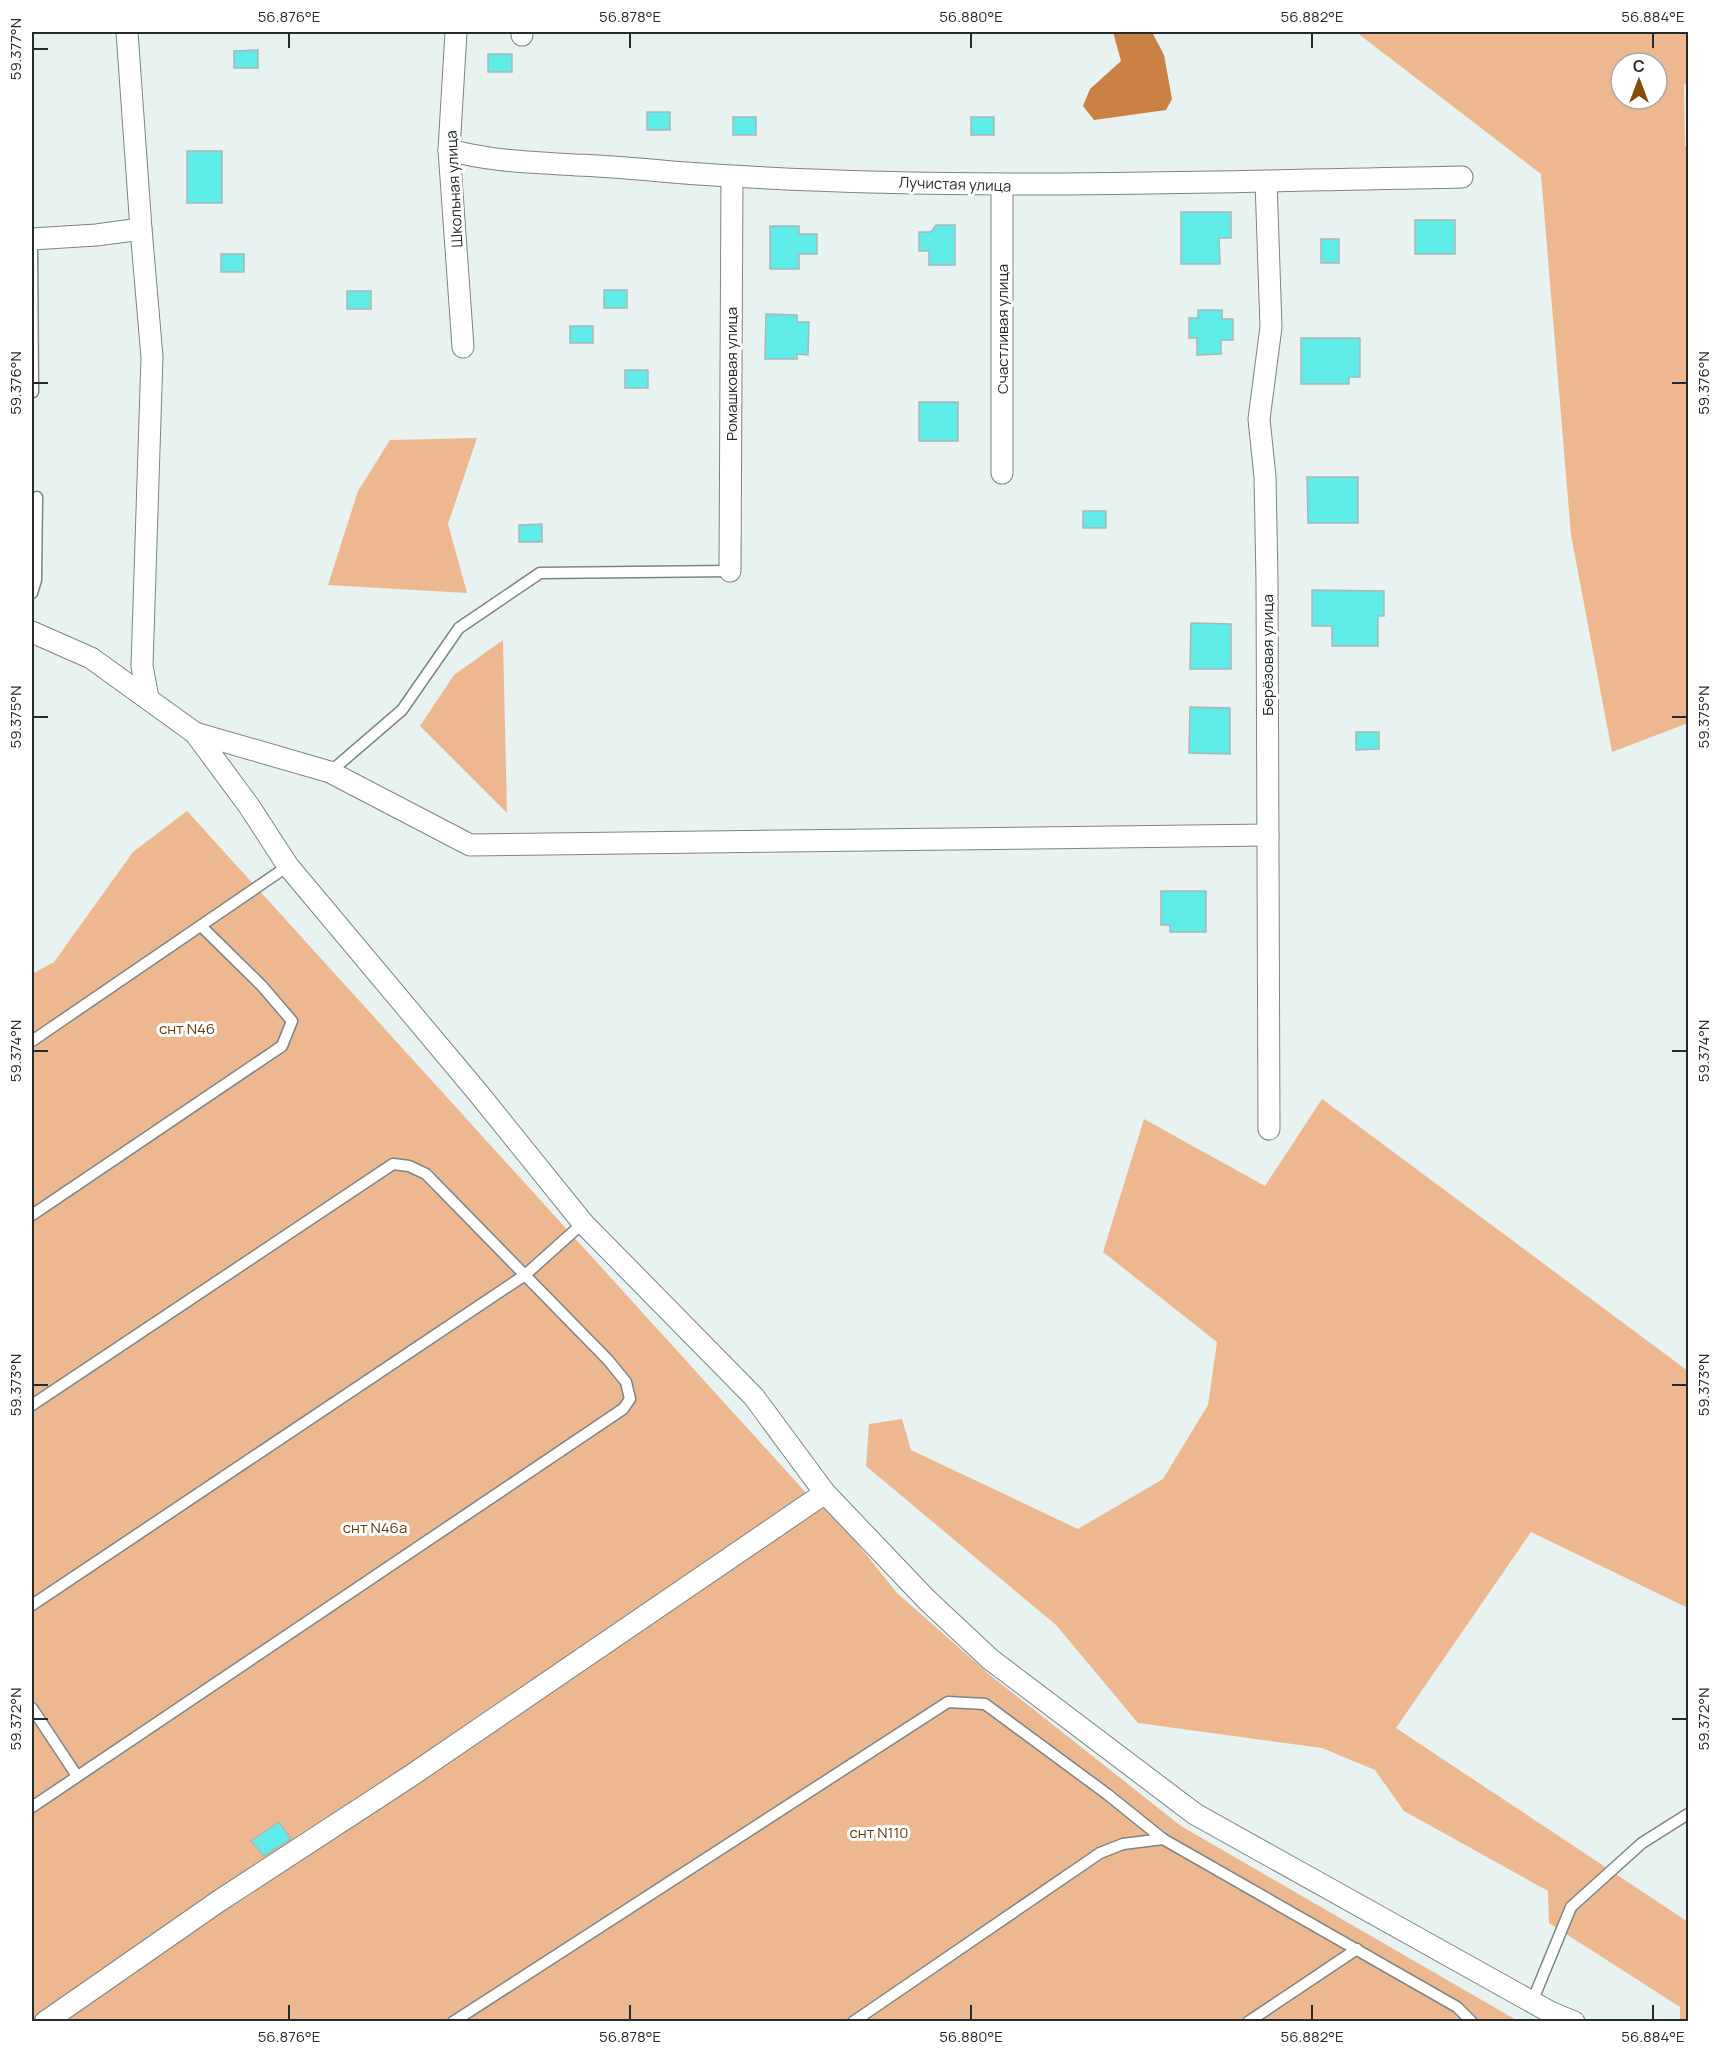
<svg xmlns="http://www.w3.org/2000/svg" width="1720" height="2053" viewBox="0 0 1720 2053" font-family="Manrope,sans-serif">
<rect width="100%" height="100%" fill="#e7f2f1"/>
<g fill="#edb890" fill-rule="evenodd">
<path d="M1356 32H1688V88L1684 83 1685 146 1688 147V723L1612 752 1571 535 1541 174ZM1621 63H1657V99H1621Z"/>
<polygon points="477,438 448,524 467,593 328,585 358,491 390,440"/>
<polygon points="503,640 507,813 420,726 454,675"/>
<polygon points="187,811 809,1496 832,1512 897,1593 990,1675 1181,1826 1518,2021 32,2022 32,974 54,962 133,852"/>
<polygon points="1322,1099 1688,1371 1688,1608 1531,1532 1396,1728 1688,1922 1688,2021 1680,2021 1680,2007 1549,1923 1548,1891 1404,1811 1375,1770 1322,1748 1138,1723 1056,1625 866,1466 869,1424 902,1419 911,1450 1078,1529 1163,1479 1208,1405 1217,1342 1103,1252 1144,1119 1265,1186"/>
</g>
<polygon fill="#cb8143" points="1113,32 1152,32 1164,55 1172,99 1166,110 1094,120 1083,106 1090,89 1121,61"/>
<g fill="#5febe7" stroke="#acb6b6" stroke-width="1.5">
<polygon points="258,50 258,68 234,68 234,51"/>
<rect x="488" y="54" width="24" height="18"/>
<rect x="647" y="112" width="23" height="18"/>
<rect x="733" y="117" width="23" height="18"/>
<rect x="971" y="117" width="23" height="18"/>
<rect x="187" y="151" width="35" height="52"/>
<polygon points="1181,212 1231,212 1231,238 1219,238 1220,264 1181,264"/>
<rect x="1415" y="220" width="40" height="34"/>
<polygon points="936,225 955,225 955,265 929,265 929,251 919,251 919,232 931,232"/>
<polygon points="770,226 799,226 799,234 817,234 817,254 799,254 799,269 770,269"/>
<rect x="1321" y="239" width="18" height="24"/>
<rect x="221" y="254" width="23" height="18"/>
<rect x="604" y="290" width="23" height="18"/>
<rect x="347" y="291" width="24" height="18"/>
<polygon points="1198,310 1222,310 1222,319 1233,319 1233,340 1221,340 1221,354 1197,355 1197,338 1189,338 1189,318 1198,318"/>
<polygon points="766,314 797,315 797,322 809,322 808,355 797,354 797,359 765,359"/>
<rect x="570" y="326" width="23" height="17"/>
<polygon points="1301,338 1360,338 1360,377 1349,377 1349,384 1301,384"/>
<rect x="625" y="370" width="23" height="18"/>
<rect x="919" y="402" width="39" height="39"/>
<polygon points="1307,477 1358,477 1358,523 1308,523"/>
<rect x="1083" y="511" width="23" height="17"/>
<polygon points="542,524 542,542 519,542 519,525"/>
<polygon points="1312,590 1384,591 1384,616 1378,616 1378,646 1332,646 1332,626 1312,626"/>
<polygon points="1191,623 1231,624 1231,669 1190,669"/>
<polygon points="1190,707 1230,708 1230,754 1189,753"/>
<polygon points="1356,732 1379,732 1379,749 1356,750"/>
<polygon points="1161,891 1206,891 1206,932 1170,932 1170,925 1161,925"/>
<polygon points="279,1822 291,1839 264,1856 251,1841"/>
</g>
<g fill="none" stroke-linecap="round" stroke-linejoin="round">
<g stroke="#7c8585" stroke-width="13">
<g id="lane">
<polyline points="32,239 33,392"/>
<polyline points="32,593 36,580 37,497"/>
<polyline points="330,772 402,710 459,628 540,573 730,571"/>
<polyline points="32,1041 288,866"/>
<polyline points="32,1215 282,1046 292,1021 262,986 201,926"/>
<polyline points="32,1405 393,1164 409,1166 426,1174 608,1360 626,1382 630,1399 623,1409 32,1807"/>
<polyline points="32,1605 525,1275 583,1223"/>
<polyline points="32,1708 77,1776"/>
<polyline points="1532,2002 1571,1907 1642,1843 1688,1814"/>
<polyline points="453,2022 948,1702 985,1704 1107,1794 1163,1839 1457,2007 1472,2022"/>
<polyline points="853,2022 1100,1853 1123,1844 1163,1839"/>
<polyline points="1248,2022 1357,1949"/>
</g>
</g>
<g stroke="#7c8585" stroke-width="23">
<g id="street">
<polyline points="127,32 141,229 152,357 142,666 148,698"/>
<polyline points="456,32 449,150 463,347"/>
<polyline points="522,32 522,35"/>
<path d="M449 150C495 162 530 162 576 165 608 166 640 169 672 172 935 192 1199 182 1462 177"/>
<polyline points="1266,181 1271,327 1259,419 1265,477 1267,580 1269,1129"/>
<polyline points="1002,186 1002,473"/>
<polyline points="32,239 96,235 141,229"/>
<polyline points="730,571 732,177"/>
<polyline points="32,632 91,658 195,733 249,806 288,866 479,1094 583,1223 754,1397 825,1493 927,1600 990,1659 1195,1814 1550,2012 1574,2022"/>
<polyline points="195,733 330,772 470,845 1268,835"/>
<polyline points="45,2022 219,1901 409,1777 825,1493"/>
</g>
</g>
<use href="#lane" stroke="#fff" stroke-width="10"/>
<use href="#street" stroke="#fff" stroke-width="21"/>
</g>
<path fill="none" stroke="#272b2b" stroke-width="2" d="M289 33V48M630 33V48M971 33V48M1312 33V48M1653 33V48M33 49H48M33 383H48M1672 383H1687M33 717H48M1672 717H1687M33 1051H48M1672 1051H1687M33 1385H48M1672 1385H1687M33 1719H48M1672 1719H1687M289 2005V2020M630 2005V2020M971 2005V2020M1312 2005V2020M1653 2005V2020"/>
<g text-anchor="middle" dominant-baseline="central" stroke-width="6" stroke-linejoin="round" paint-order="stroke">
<g font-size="15" fill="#272b2b" stroke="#fff">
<text transform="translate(955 184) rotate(2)">Лучистая улица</text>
<text transform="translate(454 189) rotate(-93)">Школьная улица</text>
<text transform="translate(1002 329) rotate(-90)">Счастливая улица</text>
<text transform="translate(731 374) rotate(-90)">Ромашковая улица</text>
<text transform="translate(1267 655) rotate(-90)">Берёзовая улица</text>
</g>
<g font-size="15" fill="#693805" stroke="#fff">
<text x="187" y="1028">снт N46</text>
<text x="375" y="1527">снт N46а</text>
<text x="879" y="1832">снт N110</text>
</g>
</g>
<rect width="1720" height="2053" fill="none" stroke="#ffffff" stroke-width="66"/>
<g transform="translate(1639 81)"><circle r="28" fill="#ffffff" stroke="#a9aaaa" stroke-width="1.5"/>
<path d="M0-4.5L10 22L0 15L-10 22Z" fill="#874a0a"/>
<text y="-9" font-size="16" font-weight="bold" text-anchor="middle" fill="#272b2b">С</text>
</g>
<rect x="33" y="33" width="1654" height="1987" fill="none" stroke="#272b2b" stroke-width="2"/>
<g font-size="15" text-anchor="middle" fill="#272b2b">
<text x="289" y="22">56.876°E</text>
<text x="630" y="22">56.878°E</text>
<text x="971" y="22">56.880°E</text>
<text x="1312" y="22">56.882°E</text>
<text x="1653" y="22">56.884°E</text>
<text transform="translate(16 49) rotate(-90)" y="5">59.377°N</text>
<text transform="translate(16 383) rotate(-90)" y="5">59.376°N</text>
<text transform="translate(1704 383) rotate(-90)" y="5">59.376°N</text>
<text transform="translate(16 717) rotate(-90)" y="5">59.375°N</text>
<text transform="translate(1704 717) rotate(-90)" y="5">59.375°N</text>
<text transform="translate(16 1051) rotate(-90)" y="5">59.374°N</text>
<text transform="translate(1704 1051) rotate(-90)" y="5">59.374°N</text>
<text transform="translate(16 1385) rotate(-90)" y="5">59.373°N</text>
<text transform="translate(1704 1385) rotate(-90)" y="5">59.373°N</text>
<text transform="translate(16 1719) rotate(-90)" y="5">59.372°N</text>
<text transform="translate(1704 1719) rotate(-90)" y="5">59.372°N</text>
<text x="289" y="2042">56.876°E</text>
<text x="630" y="2042">56.878°E</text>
<text x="971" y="2042">56.880°E</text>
<text x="1312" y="2042">56.882°E</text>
<text x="1653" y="2042">56.884°E</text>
</g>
</svg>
